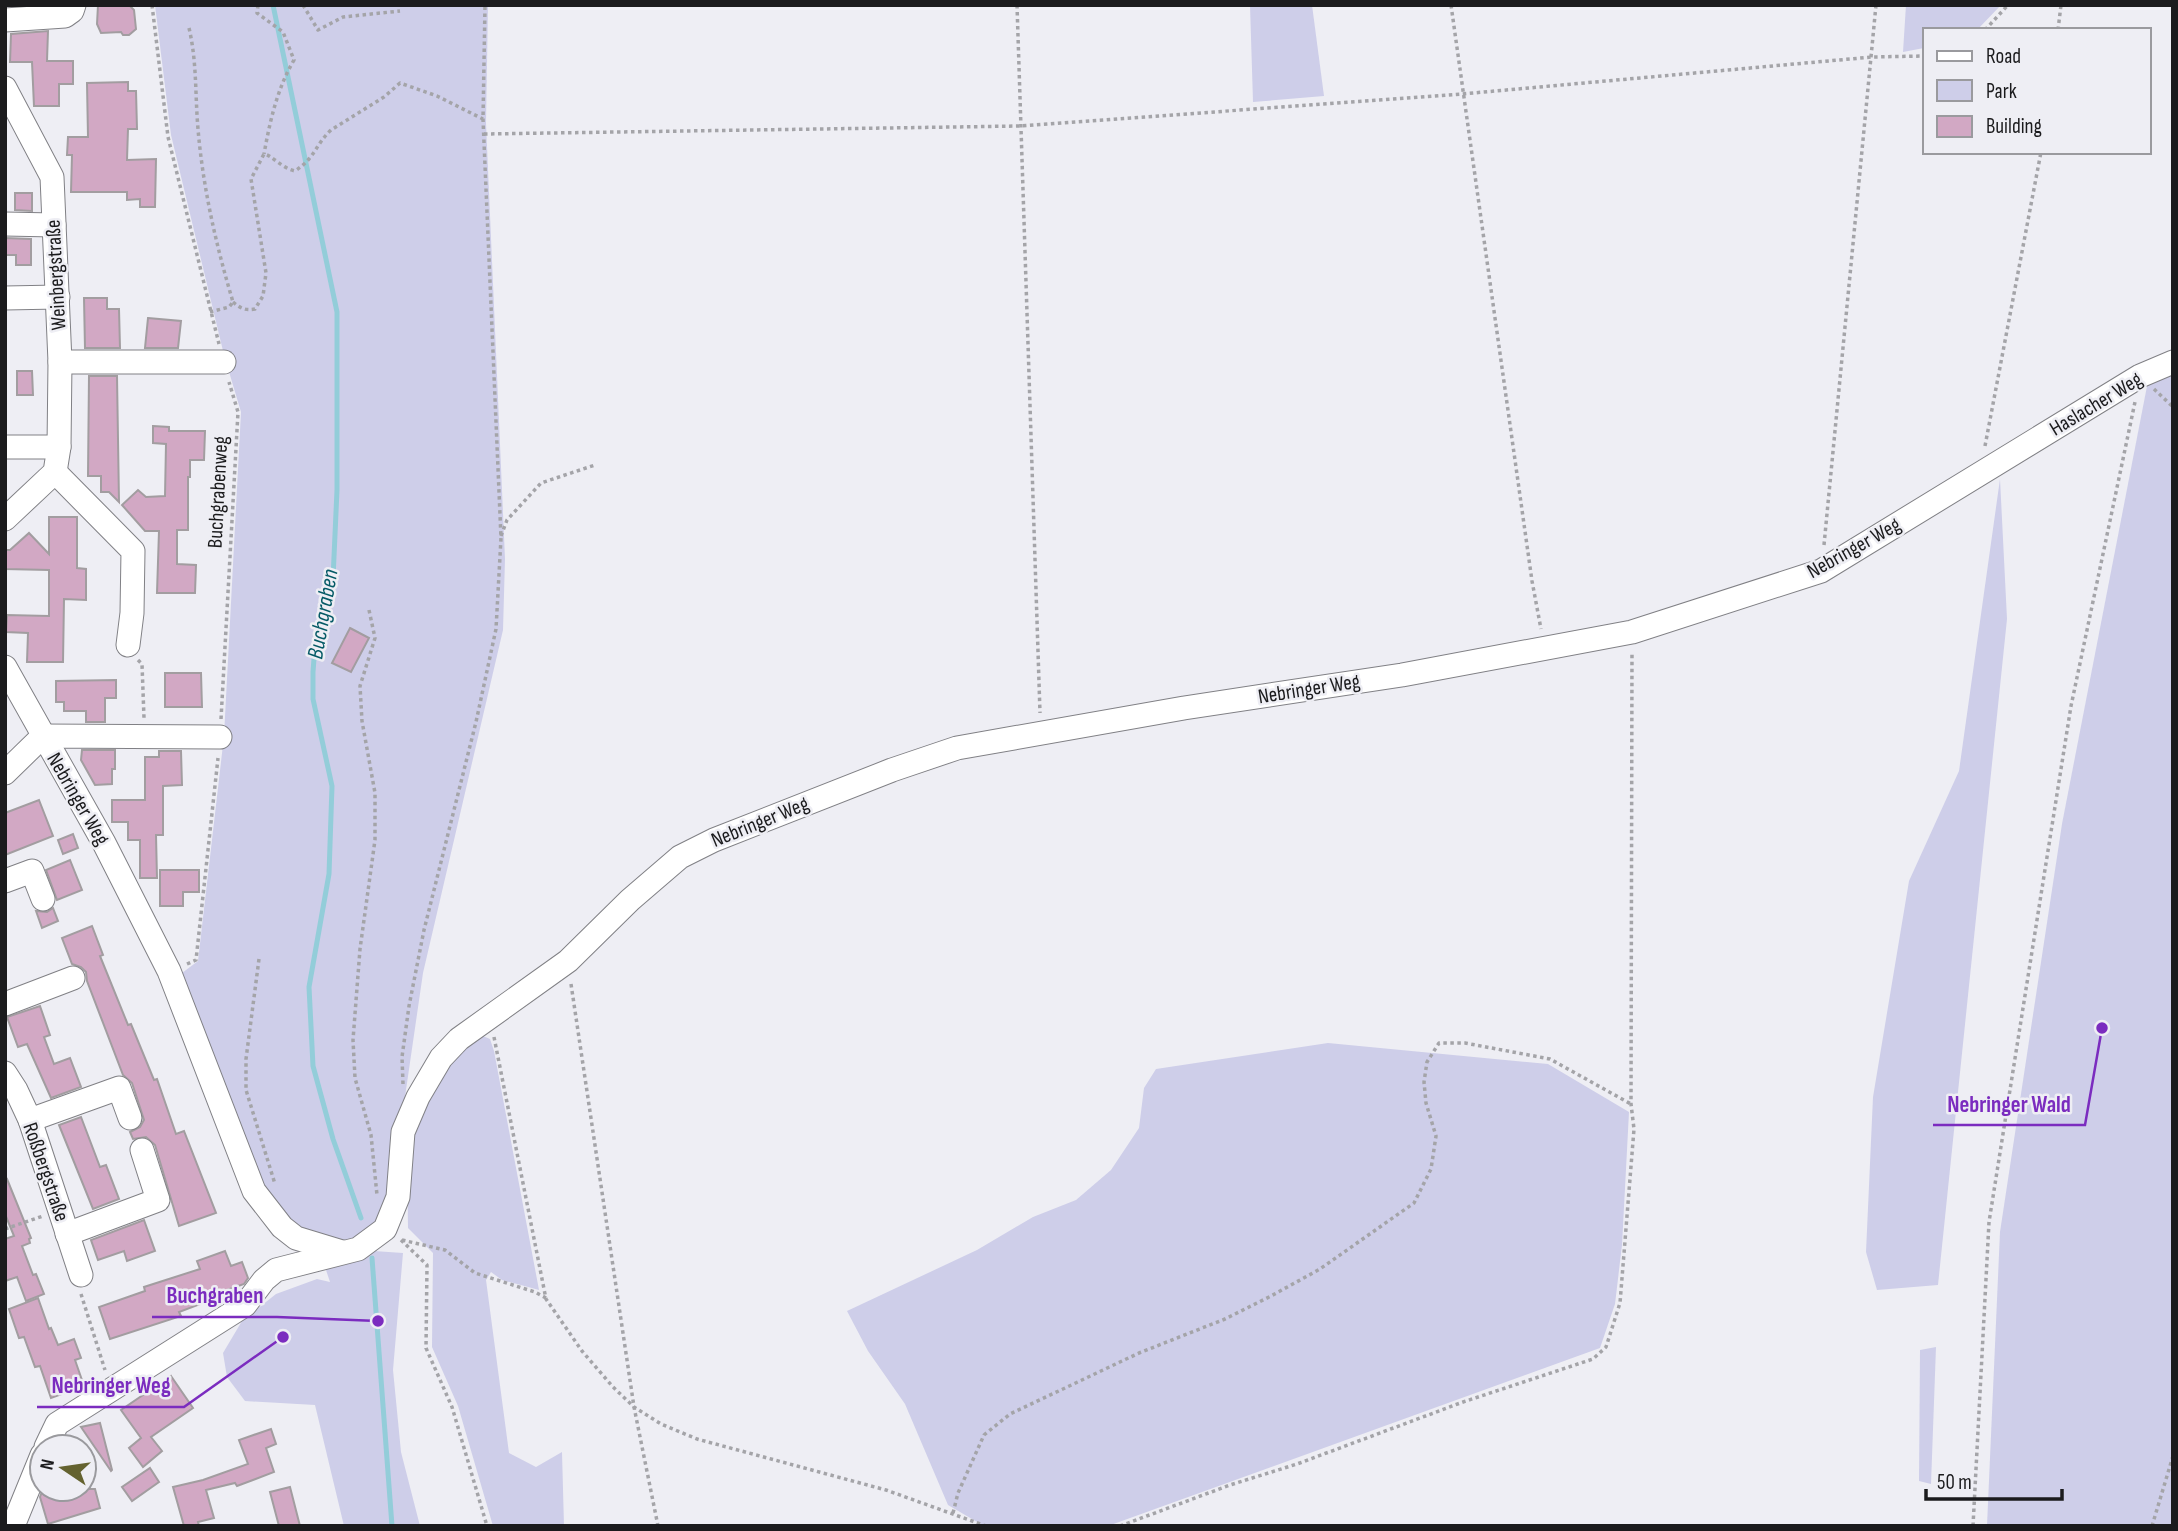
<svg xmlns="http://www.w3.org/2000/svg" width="2178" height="1531" viewBox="0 0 2178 1531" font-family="'Sofia Sans Condensed',sans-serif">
<rect width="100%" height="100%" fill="#eeeef4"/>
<g fill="#cecee9">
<polygon points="155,5 488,5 486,123 505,559 503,630 423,973 390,1200 377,1222 354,1240 338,1240 305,1233 267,1197 178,976 198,961 224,736 241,412 224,355 171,135"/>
<polygon points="1250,5 1312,5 1324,96 1253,102"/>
<polygon points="1906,5 2001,5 1977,30 1924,30 1924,48 1903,52"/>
<polygon points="2173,368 2173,1526 1987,1526 2000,1232 2062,824 2148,381"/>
<polygon points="2000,479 2007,619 1938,1285 1877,1290 1866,1252 1873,1097 1909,881 1959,771"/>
<path d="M478 1034 490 1039 494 1051 539 1290 502 1280 491 1272 486 1280 509 1453 536 1467 562 1452 564 1526H493L458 1406 432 1347 433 1253 408 1228C407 1173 409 1119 440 1072 450 1058 466 1046 478 1034Z"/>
<polygon points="1328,1043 1548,1064 1629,1112 1622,1245 1615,1304 1600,1348 1108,1526 984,1526 948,1505 905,1404 868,1351 847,1311 977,1250 1033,1217 1076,1200 1111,1170 1139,1128 1144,1088 1156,1069"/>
<polygon points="374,1251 403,1253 393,1370 401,1452 420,1526 344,1526 315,1405 245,1401 227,1377 223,1353 242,1321 276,1294 317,1279 330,1282 325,1267"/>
<polygon points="1936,1347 1931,1484 1919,1481 1920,1350"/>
</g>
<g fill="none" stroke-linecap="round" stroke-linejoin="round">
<g stroke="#93cdd9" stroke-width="5">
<polyline points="273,5 337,312 337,490 333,579 315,645 313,672 313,699 332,786 329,874 309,987 313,1066 333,1139 361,1218"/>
<polyline points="372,1258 392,1526"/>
</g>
</g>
<g fill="#d2a8c4" stroke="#a29da0" stroke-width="2">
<polygon points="98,5 129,5 134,10 136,29 129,35 123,35 121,32 101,33 97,24"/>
<polygon points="48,31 47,61 73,61 73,84 59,84 59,106 34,106 32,62 10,62 11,34"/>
<polygon points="128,82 128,91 136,91 137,129 128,129 127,160 156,159 155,207 140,207 140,199 127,200 127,192 71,192 72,155 67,155 68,137 88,137 87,83"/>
<polygon points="15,193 32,193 32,211 15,210"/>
<polygon points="5,238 31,239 31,265 16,265 16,255 5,255"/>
<polygon points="84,298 107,298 107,309 119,309 120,348 85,348"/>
<polygon points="148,318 181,321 178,348 145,348"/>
<polygon points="17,371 32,371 33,395 17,395"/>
<polygon points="89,376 117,376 119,502 109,492 101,492 101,476 88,476"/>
<polygon points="153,426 169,427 169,431 205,431 204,460 190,460 190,477 188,477 188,530 177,530 177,564 196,565 195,593 157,593 159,531 145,531 122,505 138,490 146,497 165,496 166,444 153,443"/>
<polygon points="49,517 77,517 77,568 86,569 86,600 64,599 63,662 27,662 28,633 6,632 7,615 49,616 49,570 5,569 5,550 10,550 29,533 49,554"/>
<polygon points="350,628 369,638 351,672 332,663"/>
<polygon points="165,673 201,673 202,707 165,707"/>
<polygon points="116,680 116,698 105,698 105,722 86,722 86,711 64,711 64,702 56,702 56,681"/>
<polygon points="82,750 115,750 115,769 112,769 112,784 95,785 81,760"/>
<polygon points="159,751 181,751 182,785 163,786 163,835 156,835 157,878 140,878 140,840 128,840 128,822 112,822 112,800 145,800 145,757 159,757"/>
<polygon points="39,800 53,836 5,855 5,813"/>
<polygon points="73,834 78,848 63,854 58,840"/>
<polygon points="70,860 82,890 57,900 46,870"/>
<polygon points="160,870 199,870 199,892 183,892 183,906 160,906"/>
<polygon points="53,908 58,921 42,928 36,911 47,912"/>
<polygon points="92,926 103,955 100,956 128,1025 131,1024 154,1080 157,1079 176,1134 184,1131 216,1213 179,1226 155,1145 146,1137 133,1139 130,1132 140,1127 144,1120 132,1083 123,1075 87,981 86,972 81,967 72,964 62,938"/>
<polygon points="40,1006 50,1035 44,1037 54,1064 70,1058 81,1087 51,1098 27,1044 18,1047 7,1017"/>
<polygon points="81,1117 100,1167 106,1165 119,1199 93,1209 59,1125"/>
<polygon points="7,1179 31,1238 29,1239 30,1243 22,1246 33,1275 36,1274 44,1294 26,1301 17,1277 5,1281 5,1239 14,1236 5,1214 5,1180"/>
<polygon points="144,1220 155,1251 127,1261 124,1251 98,1260 91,1240"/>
<polygon points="225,1251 231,1266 242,1262 248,1278 244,1284 210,1296 211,1300 179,1312 181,1316 110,1339 99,1307 145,1291 144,1287 200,1269 197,1261"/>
<polygon points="38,1298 49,1329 51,1328 58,1345 74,1339 81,1358 75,1360 84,1386 51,1398 40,1366 35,1367 24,1337 19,1338 9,1309"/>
<polygon points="171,1376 193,1408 151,1437 162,1451 143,1467 129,1448 141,1438 121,1410"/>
<polygon points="100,1423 112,1470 111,1471 81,1427"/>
<polygon points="271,1429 276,1444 266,1448 274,1472 237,1486 235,1483 206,1490 214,1518 198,1522 199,1526 184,1526 173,1487 203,1480 248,1464 239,1440"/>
<polygon points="150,1468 159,1482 132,1501 122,1487"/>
<polygon points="290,1487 300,1526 279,1526 270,1492"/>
<polygon points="43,1489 95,1489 100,1508 48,1524 40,1497"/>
</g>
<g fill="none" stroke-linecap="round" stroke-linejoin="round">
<g stroke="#808085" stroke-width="25">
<g id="minor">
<polyline points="5,20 65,16 72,11 74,5"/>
<polyline points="5,88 52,177 60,362 59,447 55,472 5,519"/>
<polyline points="5,224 54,225"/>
<polyline points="5,298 58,297"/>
<polyline points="60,362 224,362"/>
<polyline points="5,447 59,447"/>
<polyline points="55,472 133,551 132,613 128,645"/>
<polyline points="5,667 104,843 169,971 254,1191 282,1227 296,1238 342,1252"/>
<polyline points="5,773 43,736 220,737"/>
<polyline points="5,881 32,871 43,899"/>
<polyline points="5,1004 73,978"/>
<polyline points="5,1073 16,1090 30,1120 81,1275"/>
<polyline points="30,1120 119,1088 130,1118"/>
<polyline points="67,1234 158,1200 142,1150"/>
<polyline points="46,1447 57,1424 245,1305 264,1280 276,1270 358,1249 385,1229 398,1197 403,1132 418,1097 441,1058 459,1039 568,961 630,900 680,857 714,840 892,770 957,748 1184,708 1402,675 1632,632 1821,571 2140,376 2173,362"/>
<polyline points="13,1526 42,1455"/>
</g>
</g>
<g stroke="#a4a4a8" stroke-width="3.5" stroke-dasharray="3.5 3.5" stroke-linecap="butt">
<polyline points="152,5 168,137 219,344"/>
<path d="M258 5 257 13 283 32 294 60C277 89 270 121 264 154"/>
<polyline points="303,5 318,30 343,17 400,11"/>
<polyline points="1017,5 1040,713"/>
<polyline points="1451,5 1532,581 1541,629"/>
<path d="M189 28C197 62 195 94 198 129 203 188 216 245 233 302L229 307 210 312"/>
<polyline points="1985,30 2008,5"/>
<polyline points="2058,30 2061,5"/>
<polyline points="484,134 1020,126 1462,94 1872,57 1924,56"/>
<path d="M233 302C240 308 245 311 255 309L263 296 266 273 251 179 264 154C272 155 281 168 295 171 316 157 315 145 331 130L384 97 400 83 437 96 483 119"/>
<polyline points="2154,389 2173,407"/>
<polyline points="1985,446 2041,152"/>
<polyline points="501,536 507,520 541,483 595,465"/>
<polyline points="1824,545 1876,5"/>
<polyline points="369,610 375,638 360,686 362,721 375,793 375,840 360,949 353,1040 355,1078 371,1135 377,1195"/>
<polyline points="138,660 142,664 144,718"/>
<polyline points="221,719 238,412 229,382"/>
<polyline points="259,959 246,1059 246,1090 275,1184"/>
<polyline points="187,964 196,960 218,758"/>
<polyline points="571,984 634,1407 658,1526"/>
<polyline points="494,1037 546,1299 582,1351 613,1387 634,1407 661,1424 697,1439 886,1490 986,1526"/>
<polyline points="403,1084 402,1057 409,1006 424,930 476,722 496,629 501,538 483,119 485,5"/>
<polyline points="5,1229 43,1216"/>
<polyline points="401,1240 427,1265 426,1348 452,1407 487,1526"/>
<polyline points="402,1240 445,1250 475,1273 535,1292 546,1298"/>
<polyline points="2173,1263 2173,1284"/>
<polyline points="81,1294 105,1370"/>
<polyline points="953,1513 958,1493 984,1435 1010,1414 1139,1353 1225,1319 1271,1296 1320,1269 1414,1203 1431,1169 1436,1136 1426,1103 1424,1082 1427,1062 1439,1043 1465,1043 1550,1059 1631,1104"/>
<polyline points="1120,1526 1230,1485 1297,1464 1463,1402 1593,1359 1606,1347 1620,1303 1634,1129 1631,1104 1632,652"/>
<polyline points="1973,1526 1989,1222 2071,706 2135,402"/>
<polyline points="2152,1526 2173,1456"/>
</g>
<use href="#minor" stroke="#fff" stroke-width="23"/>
</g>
<g text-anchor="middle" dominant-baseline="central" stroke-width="5" stroke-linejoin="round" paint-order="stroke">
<g font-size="21" fill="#1b1b1d" stroke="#eeeef4">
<text transform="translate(56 275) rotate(-93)">Weinbergstraße</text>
<text transform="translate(2096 404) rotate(-31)">Haslacher Weg</text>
<text transform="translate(218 492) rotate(-87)">Buchgrabenweg</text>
<text transform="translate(1854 548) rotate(-29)">Nebringer Weg</text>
<text transform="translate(1309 689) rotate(-9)">Nebringer Weg</text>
<text transform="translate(78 799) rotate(60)">Nebringer Weg</text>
<text transform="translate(760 822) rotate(-22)">Nebringer Weg</text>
<text transform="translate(46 1172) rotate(71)">Roßbergstraße</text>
</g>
<g font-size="23" font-style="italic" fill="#055a66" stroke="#eeeef4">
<text transform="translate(323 614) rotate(-80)">Buchgraben</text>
</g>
</g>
<path fill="none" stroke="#7b2cbf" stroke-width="2.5" d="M2102 1028L2085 1125H1933M378 1321L277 1317H152M283 1337L184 1407H37"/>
<g fill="#7b2cbf" stroke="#eeeef4" stroke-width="2.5">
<circle cx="2102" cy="1028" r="7"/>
<circle cx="378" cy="1321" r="7"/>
<circle cx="283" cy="1337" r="7"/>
</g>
<g font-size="23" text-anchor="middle" font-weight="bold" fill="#7b2cbf" stroke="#eeeef4" stroke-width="5" stroke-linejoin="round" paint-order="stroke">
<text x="2009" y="1112">Nebringer Wald</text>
<text x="215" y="1303">Buchgraben</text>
<text x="111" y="1393">Nebringer Weg</text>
</g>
<rect width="2178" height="1531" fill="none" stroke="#1b1b1d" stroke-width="14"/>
<rect x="1923" y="28" width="228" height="126" fill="#eeeef4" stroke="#9a9a9e" stroke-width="2"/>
<rect x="1937" y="51" width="35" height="10" fill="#ffffff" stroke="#9a9a9e" stroke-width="2"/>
<text x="1986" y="63" font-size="21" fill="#1b1b1d">Road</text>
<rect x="1937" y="80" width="35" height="21" fill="#cecee9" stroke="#9a9a9e" stroke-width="2"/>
<text x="1986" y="98" font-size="21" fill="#1b1b1d">Park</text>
<rect x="1937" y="116" width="35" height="21" fill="#d2a8c4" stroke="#9a9a9e" stroke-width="2"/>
<text x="1986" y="133" font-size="21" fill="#1b1b1d">Building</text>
<g transform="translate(63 1468) rotate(283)"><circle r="33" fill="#eeeef4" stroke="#9a9a9e" stroke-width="2"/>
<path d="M0-5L12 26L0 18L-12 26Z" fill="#64622f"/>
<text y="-10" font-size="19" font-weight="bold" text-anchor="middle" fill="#1b1b1d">N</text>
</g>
<path d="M1926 1489v10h136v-10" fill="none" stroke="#1b1b1d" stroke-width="3.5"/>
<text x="1937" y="1489" font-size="21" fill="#1b1b1d" stroke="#eeeef4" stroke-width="5" paint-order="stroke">50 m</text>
</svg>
